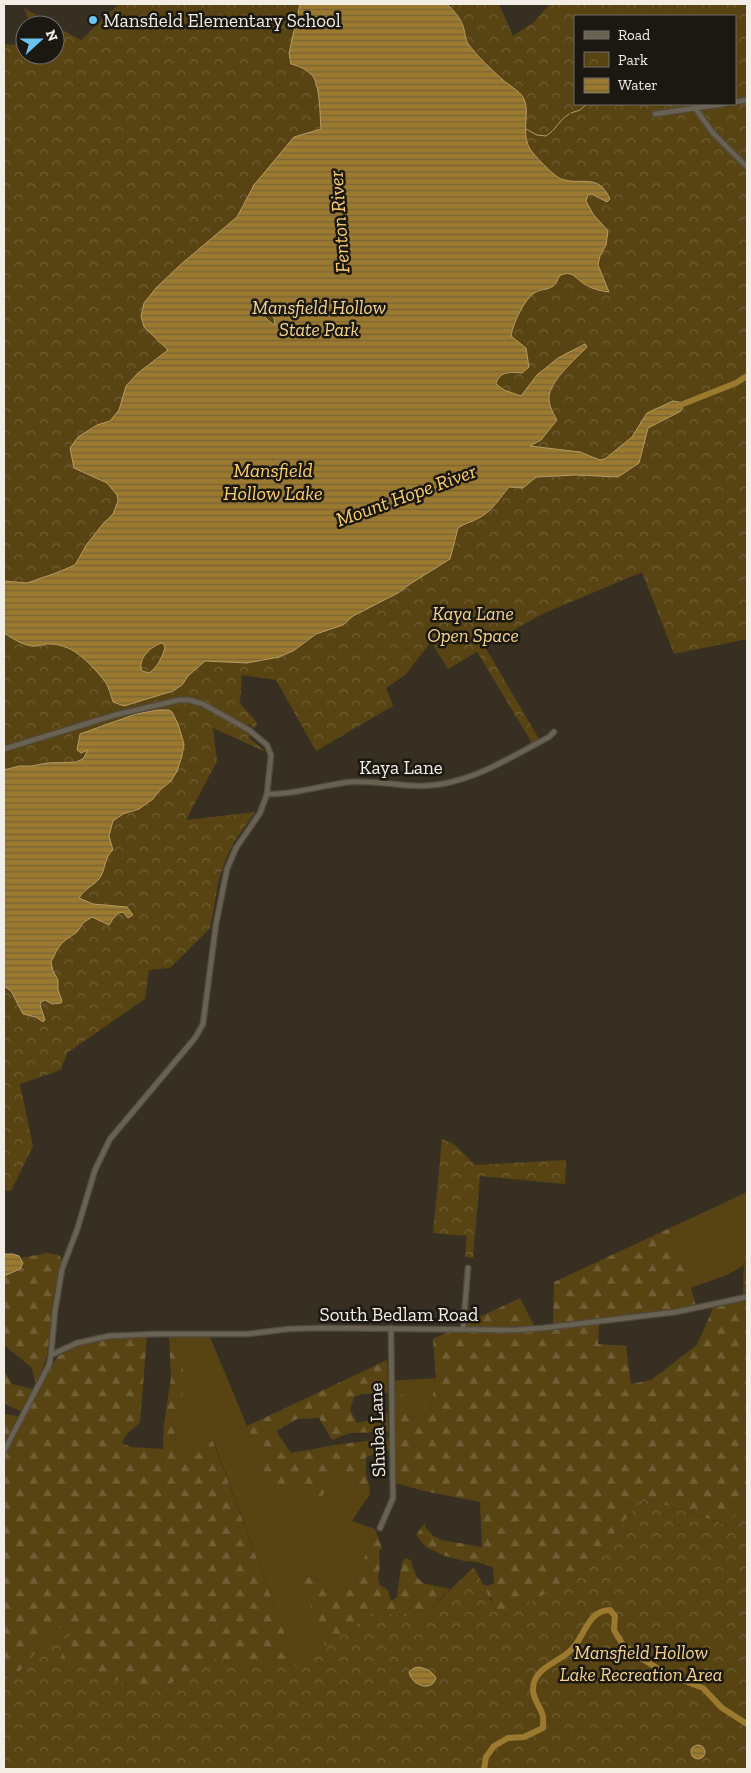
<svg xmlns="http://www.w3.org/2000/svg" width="751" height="1773" viewBox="0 0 751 1773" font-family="'Zilla Slab',serif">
<defs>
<pattern id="forest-firs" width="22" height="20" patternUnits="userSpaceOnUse" patternTransform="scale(1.25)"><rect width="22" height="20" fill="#584313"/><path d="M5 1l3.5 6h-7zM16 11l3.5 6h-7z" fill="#705e35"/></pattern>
<pattern id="park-crowns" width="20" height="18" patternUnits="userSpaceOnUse" patternTransform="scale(1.25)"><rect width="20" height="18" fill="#584313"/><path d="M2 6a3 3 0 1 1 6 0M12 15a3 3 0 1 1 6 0" fill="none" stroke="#705e35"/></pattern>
<pattern id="water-rules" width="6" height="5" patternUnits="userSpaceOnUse" patternTransform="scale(1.25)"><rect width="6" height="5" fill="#9b792f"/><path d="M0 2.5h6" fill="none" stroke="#7a6538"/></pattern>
</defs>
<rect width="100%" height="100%" fill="#373022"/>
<g fill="#584313">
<polygon points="747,1192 746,1252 743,1266 727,1275 690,1288 670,1228"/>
<polygon points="174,1336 210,1337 247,1426 270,1491 332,1474 354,1480 360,1495 365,1501 352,1521 375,1529 352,1590 300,1574 326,1648 302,1666 297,1666 214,1442 182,1456 176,1441 173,1422 182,1399 185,1376"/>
<polygon points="436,1378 430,1410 418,1417 411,1418 402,1393 404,1380"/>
</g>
<g fill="url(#forest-firs)">
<path d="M747 1206V1295L743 1296C743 1266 746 1236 747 1206Z"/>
<polygon points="670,1228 696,1304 672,1310 553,1325 554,1282"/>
<path d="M47 1253 59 1255 62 1260C59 1271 56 1283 54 1294 48 1329 54 1350 36 1383L31 1367 4 1345V1276L18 1271 23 1263 21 1258Z"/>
<polygon points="520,1298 535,1327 466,1327 465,1324"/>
<polygon points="747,1301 747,1501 728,1525 643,1498 581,1575 500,1618 492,1602 492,1598 483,1594 478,1582 487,1586 493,1584 494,1582 493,1567 476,1562 464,1561 445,1556 426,1547 416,1535 425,1523 425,1527 433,1536 442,1540 482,1547 480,1502 424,1491 396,1483 392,1381 404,1380 402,1393 411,1418 418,1417 430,1410 436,1378 433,1339 448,1332 517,1333 599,1323 598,1344 626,1346 631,1384 651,1380 697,1345 714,1306"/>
<path d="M147 1336 140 1422C132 1431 128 1430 122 1443L131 1447 163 1449 164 1424 171 1378 169 1336H174L185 1376 182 1399 173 1422 176 1441 182 1456 213 1441 297 1666 216 1659 152 1693 59 1659V1626L15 1677 4 1679V1455L44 1378 58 1356 82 1344 110 1339Z"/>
<path d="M387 1360 388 1393 362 1394 354 1397 350 1410 357 1423 376 1419 388 1413V1432L349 1433 332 1440 319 1418 297 1419 276 1431 291 1453 335 1445 388 1438 390 1449 366 1457C366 1463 366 1469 366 1474 368 1484 374 1494 365 1501L360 1495 354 1480 332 1474 321 1499 288 1486 284 1496 270 1491 247 1426Z"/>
<polygon points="4,1370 12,1384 33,1389 21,1411 9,1406 4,1402"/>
<polygon points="5,1414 18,1416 4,1444 4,1415"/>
<path d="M375 1529 382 1548 379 1551 380 1564 378 1579 380 1585 388 1590 391 1601 397 1597 400 1573 403 1560 407 1558 411 1561C419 1590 425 1582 450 1589L420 1619 374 1611 326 1648 299 1574 352 1590Z"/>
</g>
<g fill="url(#park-crowns)" fill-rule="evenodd">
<path d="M119 4H499L513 36 534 22 550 4H747V639L674 654 642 572 540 615 485 647 539 739 532 743 477 652 448 669 431 642 405 675 386 688 393 706 316 751 276 680 242 675 240 703 257 723 255 728 248 724 249 738 266 752 213 728 217 761 186 820 255 812 234 842 225 861 219 879 210 928 170 968 149 970 145 999 67 1053 61 1070 20 1084 33 1146 11 1191H4V44L13 45 25 42V55H55V26L81 40ZM575 16H735V104H575Z"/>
<polygon points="24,8 54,25 31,25"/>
<polygon points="442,1139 454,1144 475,1165 566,1160 565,1184 480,1176 473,1258 465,1257 467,1236 433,1233"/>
<polygon points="643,1498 727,1525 747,1501 747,1769 4,1769 4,1679 15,1677 59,1626 71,1633 60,1659 152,1693 216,1659 302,1666 374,1611 420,1619 474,1567 500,1618 581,1575"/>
</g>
<g fill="url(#water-rules)" stroke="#b59c66" fill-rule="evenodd">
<path d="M300 4H447C453 10 460 17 463 26 465 31 465 39 468 44 478 57 491 69 503 80 509 85 519 91 523 97 532 112 518 136 533 153 538 159 554 176 561 179 582 186 598 172 610 199L607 202 592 194 588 195 586 201 593 214 608 231 606 245 600 256 598 265 609 292C600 291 593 289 586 285 575 279 573 269 559 276 555 292 544 287 534 293 523 301 513 324 511 336L526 348 529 367 522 373C511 372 499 371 496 384L504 390 521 396 537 375 558 358 585 344 587 347C576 359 549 381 549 398 549 406 553 413 557 420L541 440 530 446 580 452 600 460 605 459 632 437 647 413 673 401 684 403 681 411 648 428 639 463 618 477 576 475 536 477 523 488 509 487C500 498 492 511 479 518 472 522 465 523 458 528L450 559 410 584 398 593 353 616 343 625 316 634 293 651 279 657 247 663 205 661 188 676 182 685 173 691 124 706 113 702C111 695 108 685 104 680 90 664 75 645 51 644 45 643 38 647 32 646 22 645 12 638 4 633V581L27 583 56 573 75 565 87 544 102 525 113 514 118 501 117 495 107 483 74 468 70 448 78 437 97 425 110 421 119 410 126 386 138 373 168 350 144 327 141 316 144 303 156 288 180 265 237 217 254 185 294 137 321 129C320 116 320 84 312 75 306 69 299 66 291 64L289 53ZM263 308 274 318 275 325C270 323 263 316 261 310ZM162 643 165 646C164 655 157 668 149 673L142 671C137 659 151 646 162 643Z"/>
<path d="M158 710H169L172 712 178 724 184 744 182 756 177 771 171 781 159 791 153 799 139 809 123 814 113 821 109 836 113 850C104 857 106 870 99 879 93 886 84 889 79 898L93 904 127 907 133 915 128 918 123 912C114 913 113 920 109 925L92 917 83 923 77 932 64 941 58 948 51 962 53 971 58 980V990L62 1001 61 1003 52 1004 45 1000 41 1002 40 1005 45 1020 43 1022 36 1017 23 1014 11 991 4 986V770L19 766H32L47 763 76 762 83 759 88 750 81 753 77 750 80 734 136 714Z"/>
<polygon points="4,1254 13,1254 19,1256 23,1263 20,1269 4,1276"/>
<path d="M419 1667C427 1669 432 1671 436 1678 432 1693 411 1685 409 1672L414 1668Z"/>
<circle cx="698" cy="1752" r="7"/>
</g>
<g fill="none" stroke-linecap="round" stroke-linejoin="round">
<g stroke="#b59c66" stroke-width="1">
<polyline points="571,113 580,110 587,104"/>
<path d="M526 129 537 135 546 136C556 130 559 120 569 114"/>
</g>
<g stroke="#9b792f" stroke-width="6">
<polyline points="678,406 736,383 747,376"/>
<path d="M484 1769 486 1757 494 1746 508 1738 524 1737 543 1728C543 1723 544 1717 542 1713 539 1705 532 1697 533 1688 534 1667 559 1663 572 1649 585 1636 587 1611 610 1610L615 1616 614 1630 623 1645 639 1657 667 1674 703 1688 722 1708 747 1724"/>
</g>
<g stroke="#514b3f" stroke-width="7">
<g id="minor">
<polyline points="735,102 747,100"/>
<polyline points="695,108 713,133 747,167"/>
<polyline points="655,114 723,104"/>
<polyline points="4,749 115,715 179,700 189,700 203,704 249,730 267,745 271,755 267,794 260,813 236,848 227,869 216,924 203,1024 195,1038 110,1139 95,1170 77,1230 62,1269 55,1311 51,1355 49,1365 4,1451"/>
<path d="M267 794C295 795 322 785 350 782 374 780 398 786 422 786 469 785 509 758 549 737L554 732"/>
<polyline points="463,1329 468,1268"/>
<polyline points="51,1355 77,1343 109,1336 156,1334 248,1334 288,1329 322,1328 515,1330 543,1328 676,1312 747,1297"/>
<polyline points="380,1528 393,1498 391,1328"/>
</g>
</g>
<use href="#minor" stroke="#696253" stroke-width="4.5"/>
</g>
<circle fill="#6bc3f2" stroke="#1b1812" stroke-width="2" cx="93" cy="20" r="5"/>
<g text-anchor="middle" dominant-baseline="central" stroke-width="5" stroke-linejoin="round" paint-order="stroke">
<g font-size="19" fill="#f2eee5" stroke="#1b1812" text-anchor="start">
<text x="103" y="20">Mansfield Elementary School</text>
</g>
<g font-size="19" font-style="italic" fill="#f6d490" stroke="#1b1812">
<text x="319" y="307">Mansfield Hollow<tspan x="319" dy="22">State Park</tspan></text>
<text x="473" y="613">Kaya Lane<tspan x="473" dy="22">Open Space</tspan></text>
<text x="641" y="1652">Mansfield Hollow<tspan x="641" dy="22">Lake Recreation Area</tspan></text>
</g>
<g font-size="19" fill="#f2eee5" stroke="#1b1812">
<text x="401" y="767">Kaya Lane</text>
<text x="399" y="1314">South Bedlam Road</text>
<text transform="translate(377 1430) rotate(-92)">Shuba Lane</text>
</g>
<g font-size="20" font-style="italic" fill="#fcce6f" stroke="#1b1812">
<text transform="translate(339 222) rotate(-94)">Fenton River</text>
<text x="273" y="470">Mansfield<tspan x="273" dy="23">Hollow Lake</tspan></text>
<text transform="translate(406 495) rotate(-20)">Mount Hope River</text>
</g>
</g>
<rect width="751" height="1773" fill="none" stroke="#f2eee5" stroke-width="10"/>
<rect x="574" y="15" width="162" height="90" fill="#1b1812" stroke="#716e66"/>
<rect x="584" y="31" width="25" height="8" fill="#696253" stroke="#716e66"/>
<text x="618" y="40" font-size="15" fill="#f2eee5">Road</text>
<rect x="584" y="52" width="25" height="15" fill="url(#park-crowns)" stroke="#716e66"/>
<text x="618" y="65" font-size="15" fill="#f2eee5">Park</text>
<rect x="584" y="78" width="25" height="15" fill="url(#water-rules)" stroke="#716e66"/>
<text x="618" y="90" font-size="15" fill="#f2eee5">Water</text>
<g transform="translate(40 40) rotate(69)"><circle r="24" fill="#1b1812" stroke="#716e66"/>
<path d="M0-4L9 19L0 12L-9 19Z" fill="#6bc3f2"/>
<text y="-8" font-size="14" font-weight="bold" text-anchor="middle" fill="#f2eee5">N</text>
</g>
</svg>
